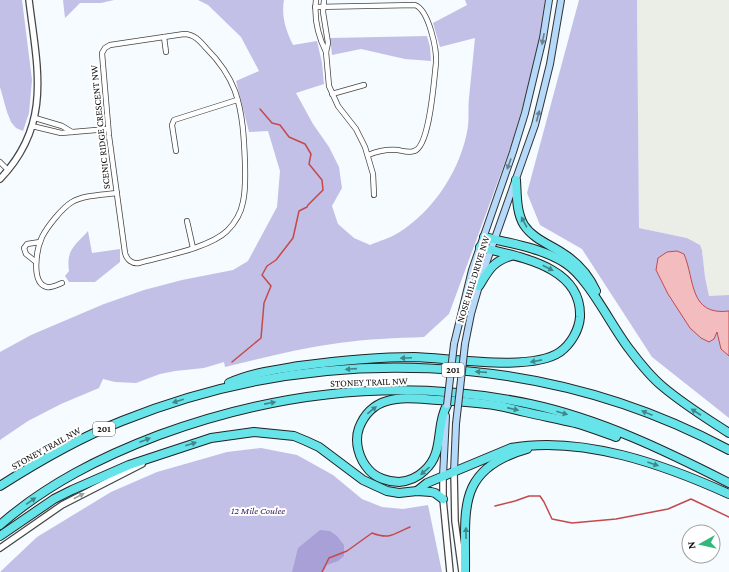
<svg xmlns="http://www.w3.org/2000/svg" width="729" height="572" viewBox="0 0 729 572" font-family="'Crimson Pro',serif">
<rect width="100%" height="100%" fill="#f5fbfe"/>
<polygon fill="#eaeee6" points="637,0 729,0 729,295 709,297 705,277 702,250 700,245 687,238 639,228"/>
<g fill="#c3c0e8">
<polygon points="0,0 22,0 32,80 29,113 23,131 16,128 11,122 7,112 0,87"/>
<polygon points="63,0 114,0 101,3 80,3 65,18"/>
<path d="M198 0H284C281 16 286 31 293 45L317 41 322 63 324 84 296 93 313 124 329 147 339 167 342 188 332 206 338 224 354 238 370 245C379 241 390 238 398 233 434 211 462 168 468 126 469 117 468 108 469 98 471 78 473 58 475 38L440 47 433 23 467 5 465 0H545L540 36 532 74 512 143 449 314 424 337C396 338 367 339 339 343 301 348 263 358 225 367L224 362 204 368 175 371 160 374 136 383 115 382 103 379 99 388 61 404 28 421 0 440V352L31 335 104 304 144 290 182 280 233 270 248 261 277 207 280 171 268 131 249 132 236 81 259 71 241 37 208 5Z"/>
<polygon points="579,0 637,0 639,228 687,238 700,245 702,250 705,277 709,296 729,295 729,418 652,357 582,249 540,225 527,193"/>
<polygon points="427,36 430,47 431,61 405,59 361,49 332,55 330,38"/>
<path d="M88 231 92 253 120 249V262L95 282H69L65 276 69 271C66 249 75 246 88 231Z"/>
<polygon points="261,448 297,455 333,475 362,499 382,507 403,509 428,505 442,572 0,572 37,537 111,492 157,472 227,452"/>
</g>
<polygon fill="#a8a0d7" points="320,530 330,531 337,536 344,545 344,556 338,561 327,565 323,572 292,572 298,548"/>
<path fill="#f3bdbf" stroke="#c5494a" d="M677 251 684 254C695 280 689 316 729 311V356L721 349 717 332 714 339 709 342 701 338 690 328 668 294 656 270 658 258 667 252Z"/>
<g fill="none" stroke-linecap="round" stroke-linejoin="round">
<g stroke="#c5494a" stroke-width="1.5">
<polyline points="232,362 261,338 264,303 271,286 262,275 267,266 276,260 293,238 299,211 307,207 308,205 323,190 322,180 309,164 311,154 305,144 289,137 280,125 272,123 260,109"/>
<polyline points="495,506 515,501 529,496 540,496 544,502 552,519 572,523 616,519 668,509 691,499 729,517"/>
<path d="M322 572 329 558 347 551 372 533C390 540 393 534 410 527"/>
</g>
<g stroke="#444" stroke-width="6">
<g id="minor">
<path d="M316 0C314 17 318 36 326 52"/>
<polyline points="324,0 323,12 328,43 326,52 329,86 338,106 356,129 365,147 373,174 374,195"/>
<path d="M315 7 415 5C429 10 437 50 436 63 434 79 430 147 414 151 409 153 403 151 398 150 388 149 378 151 368 155"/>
<path d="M184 34C194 34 200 41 206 48 218 60 229 75 235 91 243 114 244 138 245 163 245 176 246 189 243 202 241 213 235 223 227 231 209 248 164 256 139 263 132 264 127 260 125 253L109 136 102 53 105 48 110 45Z"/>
<polyline points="164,37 166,52"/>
<polyline points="332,94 364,85"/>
<polyline points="35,118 62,126 72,132"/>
<polyline points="32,126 61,133 108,129"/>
<polyline points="176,151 172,125 174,120 237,100"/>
<polyline points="0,162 8,170"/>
<polyline points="187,221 193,248"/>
<polyline points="36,262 26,254 24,248 27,244 40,242"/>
<path d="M62 283C57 285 52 288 47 287 30 283 37 248 42 237 47 227 62 208 72 202 84 195 102 195 117 193"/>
</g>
</g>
<g stroke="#444" stroke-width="8">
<g id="tertiary">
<path d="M0 179C53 124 37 67 29 0"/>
<polyline points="454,472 455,521 462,572"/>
<polyline points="443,476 443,499 450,572"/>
<polyline points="0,548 62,505 142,464"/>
</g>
</g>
<g stroke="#333" stroke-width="8">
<g id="secondary">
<polyline points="454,344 472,270 513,152 525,113 543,38 549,0"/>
<polyline points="465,344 471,314 483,272 535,125 550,64 561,0"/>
<polyline points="454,472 456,424"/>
<polyline points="443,476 446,416"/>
</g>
</g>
<g stroke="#222" stroke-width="10">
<g id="motorway">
<path d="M516 180C517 194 516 212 524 225 533 239 551 245 564 254 578 263 589 276 596 291"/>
<path d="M484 237C509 243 542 248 565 263 589 278 611 326 630 350 639 362 650 376 662 386 683 404 706 418 729 433"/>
<path d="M479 286C488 271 493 261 511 256"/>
<path d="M229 383C251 373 275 370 299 366 337 361 375 357 414 357 450 358 531 372 560 352 571 344 579 330 580 317 582 265 517 257 480 247"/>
<path d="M447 405C435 426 445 453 424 471 417 478 409 481 399 482 389 482 376 478 369 470 359 459 354 442 359 428 364 415 373 405 387 401 403 396 421 399 438 400 454 401 470 402 486 404 499 405 512 409 525 412 542 416 559 419 575 423 589 427 602 432 616 437"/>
<path d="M0 486C39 461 79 438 122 421 318 342 543 350 729 450"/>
<path d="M417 491 427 483 511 448C582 435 665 465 729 494"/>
<path d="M0 525C47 484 101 457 159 435 279 391 404 377 530 404 600 419 666 451 729 483"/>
<polyline points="0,536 54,499 72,490 129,465 211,438 254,432 294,436 306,441 319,447 363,480 387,491 399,493 417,491 431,492 435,493 443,499"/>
<path d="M465 572C466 511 455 469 527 449"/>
</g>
</g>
<use href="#minor" stroke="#fff" stroke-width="4.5"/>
<use href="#tertiary" stroke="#fff" stroke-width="5.5"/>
<use href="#secondary" stroke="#b5d9f9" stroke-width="6"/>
<use href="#motorway" stroke="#67e4ea" stroke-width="8"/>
<g stroke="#333" stroke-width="8" stroke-linecap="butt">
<g id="secondary-bridge">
<polyline points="447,405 454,344"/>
<polyline points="456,424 465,344"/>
</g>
</g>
<use href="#secondary-bridge" stroke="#b5d9f9" stroke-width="6"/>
</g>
<defs><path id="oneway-solid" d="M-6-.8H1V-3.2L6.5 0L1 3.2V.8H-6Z"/></defs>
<g fill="#6b7f91">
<use href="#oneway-solid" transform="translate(543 39) rotate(101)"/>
<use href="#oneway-solid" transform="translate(538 116) rotate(-75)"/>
<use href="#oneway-solid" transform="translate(509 164) rotate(110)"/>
</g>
<g fill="#408588">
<use href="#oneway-solid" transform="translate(524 222) rotate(-118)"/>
<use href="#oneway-solid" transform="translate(548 268) rotate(27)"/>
<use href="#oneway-solid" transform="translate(406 358) rotate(178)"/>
<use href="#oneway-solid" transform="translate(536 361) rotate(169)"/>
<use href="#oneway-solid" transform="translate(351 369) rotate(176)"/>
<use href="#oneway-solid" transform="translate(481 372) rotate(-176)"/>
<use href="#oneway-solid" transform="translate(178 401) rotate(163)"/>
<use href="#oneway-solid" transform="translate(270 403) rotate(-11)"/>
<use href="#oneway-solid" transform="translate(513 409) rotate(13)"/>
<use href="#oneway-solid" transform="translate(372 410) rotate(-39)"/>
<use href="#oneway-solid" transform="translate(696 412) rotate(-147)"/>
<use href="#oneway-solid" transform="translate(562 413) rotate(16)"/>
<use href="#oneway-solid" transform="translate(647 413) rotate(-158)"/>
<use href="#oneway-solid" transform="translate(145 440) rotate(-21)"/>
<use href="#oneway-solid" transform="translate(191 444) rotate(-17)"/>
<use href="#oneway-solid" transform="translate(653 464) rotate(19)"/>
<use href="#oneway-solid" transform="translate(425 471) rotate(139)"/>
<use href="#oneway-solid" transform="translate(31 501) rotate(-35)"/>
<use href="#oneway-solid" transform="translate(466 533) rotate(-90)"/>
</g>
<use fill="#a0a0a0" href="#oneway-solid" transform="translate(79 496) rotate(-27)"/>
<g text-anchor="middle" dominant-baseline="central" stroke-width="4" stroke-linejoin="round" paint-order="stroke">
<g fill="#fff" stroke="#585858" stroke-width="1">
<rect x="442" y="363" width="22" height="14" rx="3"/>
<rect x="93" y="422" width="22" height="14" rx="3"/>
</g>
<g font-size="9" font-weight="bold" fill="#111">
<text x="453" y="370">201</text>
<text x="104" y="429">201</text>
</g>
<g font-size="10" fill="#111" stroke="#fff">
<text transform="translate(100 127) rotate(-96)">SCENIC RIDGE CRESCENT NW</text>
<text transform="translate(473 279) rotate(-73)">NOSE HILL DRIVE NW</text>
<text transform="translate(369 382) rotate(-2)">STONEY TRAIL NW</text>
<text transform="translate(46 448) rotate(-29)">STONEY TRAIL NW</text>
</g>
<g font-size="10" font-style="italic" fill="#3d2465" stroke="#fff">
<text x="258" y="510">12 Mile Coulee</text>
</g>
</g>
<g transform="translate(701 544) rotate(262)"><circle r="19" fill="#ffffff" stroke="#a0a0a0"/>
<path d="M0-3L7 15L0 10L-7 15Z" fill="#31b97b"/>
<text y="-6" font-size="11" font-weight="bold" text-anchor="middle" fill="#111111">N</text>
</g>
</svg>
